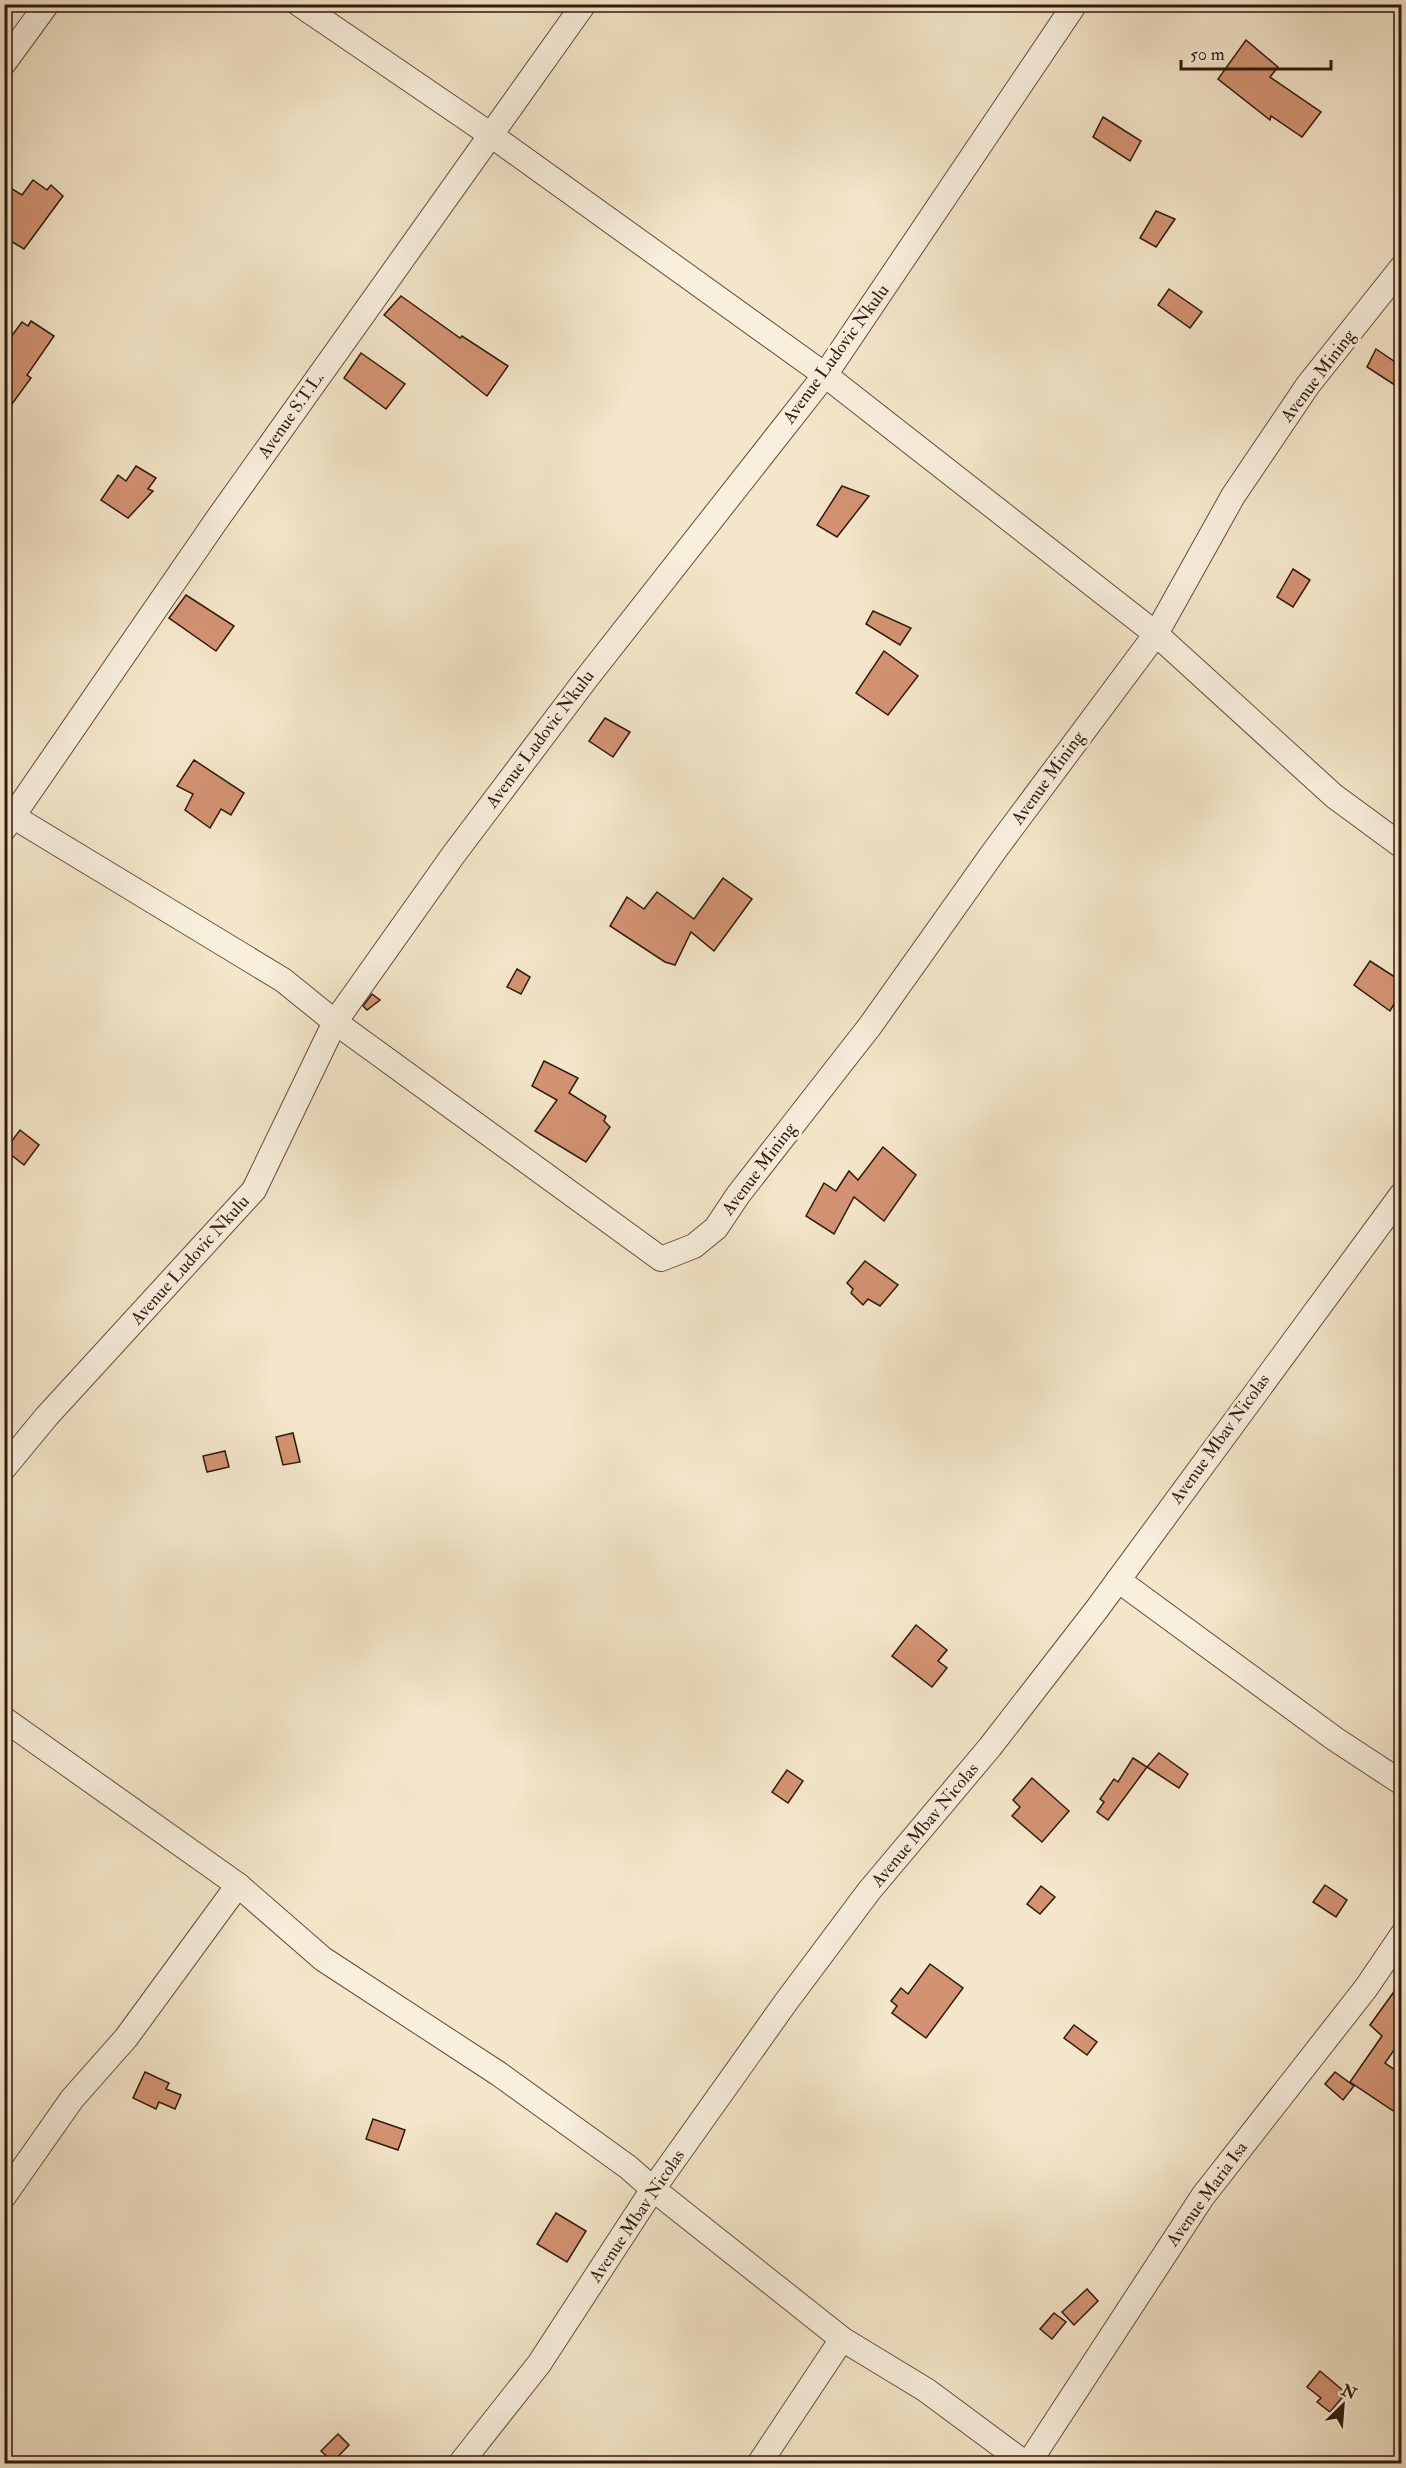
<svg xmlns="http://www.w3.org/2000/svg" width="1406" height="2468" viewBox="0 0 1406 2468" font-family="'IM FELL Double Pica',serif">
<rect width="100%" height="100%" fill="#f4e6ca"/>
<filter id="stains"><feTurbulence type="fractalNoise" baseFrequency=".00333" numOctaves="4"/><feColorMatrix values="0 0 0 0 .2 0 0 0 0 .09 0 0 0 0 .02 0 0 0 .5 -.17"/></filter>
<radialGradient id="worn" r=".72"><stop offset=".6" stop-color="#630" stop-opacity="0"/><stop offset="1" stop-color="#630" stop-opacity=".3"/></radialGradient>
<g fill="#d39373" stroke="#31190b" stroke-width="1.5">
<polygon points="1246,40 1278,67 1270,77 1321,112 1302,137 1271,116 1270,120 1218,79"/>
<polygon points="1103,117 1141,141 1130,161 1093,137"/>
<polygon points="33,180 47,190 51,185 63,196 24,249 4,237 4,184 22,195"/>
<polygon points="1156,211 1175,219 1156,247 1140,238"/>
<polygon points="1169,289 1202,312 1190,328 1158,305"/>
<polygon points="401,296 460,338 462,336 508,366 487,396 384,315"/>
<polygon points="31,321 54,336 27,375 31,378 4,415 4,360 11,349 5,345 22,322 28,326"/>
<polygon points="1376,349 1401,366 1401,389 1367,367"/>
<polygon points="361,353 405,384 386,409 344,378"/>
<polygon points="136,466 156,478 148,489 153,491 128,518 101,500 118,475 126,481"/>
<polygon points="842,486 869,496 837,537 817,525"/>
<polygon points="1293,569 1310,580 1293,607 1277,597"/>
<polygon points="186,595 234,626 216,651 169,618"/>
<polygon points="873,611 911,628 900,645 866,624"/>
<polygon points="884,651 918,676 888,715 856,693"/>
<polygon points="605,718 630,732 613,757 589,741"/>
<polygon points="194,760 244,793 231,815 221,809 210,828 185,810 193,794 177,786"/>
<polygon points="723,878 752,899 714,951 691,932 675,965 665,962 610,926 627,897 644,909 657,892 694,919"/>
<polygon points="1370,961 1401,981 1401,992 1390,1011 1354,985"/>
<polygon points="517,969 530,977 521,994 507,987"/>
<polygon points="372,994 380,1000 367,1010 363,1006"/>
<polygon points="544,1061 578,1078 569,1093 606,1116 604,1121 610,1127 586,1162 535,1131 557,1100 532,1086"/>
<polygon points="20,1130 39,1145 24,1165 5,1150"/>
<polygon points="883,1147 916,1175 884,1221 854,1197 834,1234 806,1216 824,1183 836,1191 849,1171 858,1180"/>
<polygon points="865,1261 898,1285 880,1306 868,1299 863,1305 851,1293 853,1289 847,1283"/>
<polygon points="293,1433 300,1462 283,1465 276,1437"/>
<polygon points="225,1451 229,1467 207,1472 203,1456"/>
<polygon points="916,1625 947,1650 938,1661 947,1668 932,1687 892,1656"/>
<polygon points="1159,1753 1188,1774 1179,1788 1147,1767"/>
<polygon points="1133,1758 1147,1767 1108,1820 1097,1812 1104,1802 1100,1799 1114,1779 1118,1782"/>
<polygon points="787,1770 803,1781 788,1803 772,1792"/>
<polygon points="1032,1778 1069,1811 1042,1842 1012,1816 1020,1807 1013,1800"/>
<polygon points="1325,1885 1347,1900 1336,1917 1313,1902"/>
<polygon points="1041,1886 1055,1897 1040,1914 1027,1904"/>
<polygon points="930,1964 963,1988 926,2038 892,2013 897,2006 891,2001 901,1988 908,1994"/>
<polygon points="1401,1982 1401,2040 1385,2063 1401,2074 1401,2116 1350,2082 1382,2036 1370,2025"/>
<polygon points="1074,2025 1097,2042 1087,2055 1064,2038"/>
<polygon points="145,2072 169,2083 166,2089 181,2095 175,2109 159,2102 156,2109 133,2098"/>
<polygon points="1335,2072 1354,2086 1343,2100 1325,2084"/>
<polygon points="373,2119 405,2130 398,2150 366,2139"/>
<polygon points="556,2213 586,2231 567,2262 537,2244"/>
<polygon points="1087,2289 1098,2301 1074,2325 1062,2312"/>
<polygon points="1054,2313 1066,2322 1052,2339 1040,2329"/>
<polygon points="1320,2371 1346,2393 1330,2412 1317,2402 1321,2398 1307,2387"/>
<polygon points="338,2434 349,2445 333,2462 321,2451"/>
</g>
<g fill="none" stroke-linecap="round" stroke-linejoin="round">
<g stroke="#624c3b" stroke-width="26">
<g id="minor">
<polyline points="299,4 491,135 825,375 1156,634 1334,796 1402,846"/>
<polyline points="4,63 47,4"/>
<polyline points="4,808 14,817 283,980 335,1022 661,1259 694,1246 716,1228 738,1195 870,1026 995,850 1156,634 1233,496 1308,385 1402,267"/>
<polyline points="4,829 216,521 584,4"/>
<polyline points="4,1468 47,1416 254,1190 335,1022 454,854 586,679 825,375 1075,4"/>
<polyline points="1118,1580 1335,1739 1402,1783"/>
<polyline points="4,1719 238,1885 323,1959 499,2074 628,2167 653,2189 842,2339 926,2390 1026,2464"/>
<polyline points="4,2196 72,2099 126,2038 238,1885"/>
<polyline points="460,2464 539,2364 653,2189 786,2002 869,1891 990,1747 1097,1609 1402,1194"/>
<polyline points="759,2464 842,2339"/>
<polyline points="1028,2464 1203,2196 1366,1988 1402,1935"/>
</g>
</g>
<use href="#minor" stroke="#f8efdd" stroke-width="24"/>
</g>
<g text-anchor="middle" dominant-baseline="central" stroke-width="6" stroke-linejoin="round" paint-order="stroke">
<g font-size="18" fill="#31190b" stroke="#f8efdd">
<text transform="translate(836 354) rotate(-54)">Avenue Ludovic Nkulu</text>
<text transform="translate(1318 376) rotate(-53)">Avenue Mining</text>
<text transform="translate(291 415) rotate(-55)">Avenue S.T.L.</text>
<text transform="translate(540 739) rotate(-53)">Avenue Ludovic Nkulu</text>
<text transform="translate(1048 778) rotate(-54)">Avenue Mining</text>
<text transform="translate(759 1169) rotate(-53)">Avenue Mining</text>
<text transform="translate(190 1260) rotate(-48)">Avenue Ludovic Nkulu</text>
<text transform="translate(1220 1439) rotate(-54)">Avenue Mbav Nicolas</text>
<text transform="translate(925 1825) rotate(-50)">Avenue Mbav Nicolas</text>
<text transform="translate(1207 2194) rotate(-54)">Avenue Maria Isa</text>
<text transform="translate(637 2216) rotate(-56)">Avenue Mbav Nicolas</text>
</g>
</g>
<rect width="1406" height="2468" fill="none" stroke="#f4e6ca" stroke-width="24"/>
<rect x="6" y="6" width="1394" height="2456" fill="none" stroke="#31190b" stroke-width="3"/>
<rect x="12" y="12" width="1382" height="2444" fill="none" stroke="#31190b" stroke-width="1.5"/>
<g transform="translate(1343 2405) rotate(25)" stroke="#f8efdd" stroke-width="4.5" paint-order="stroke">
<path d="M0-4.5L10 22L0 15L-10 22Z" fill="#31190b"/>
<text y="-9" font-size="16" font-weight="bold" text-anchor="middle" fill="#31190b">N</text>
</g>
<path d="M1181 60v9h150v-9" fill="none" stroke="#31190b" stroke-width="3"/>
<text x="1190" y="60" font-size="18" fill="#31190b" stroke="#f8efdd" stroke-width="4.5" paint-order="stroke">50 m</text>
<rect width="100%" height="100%" filter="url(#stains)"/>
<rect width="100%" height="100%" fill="url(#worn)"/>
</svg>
